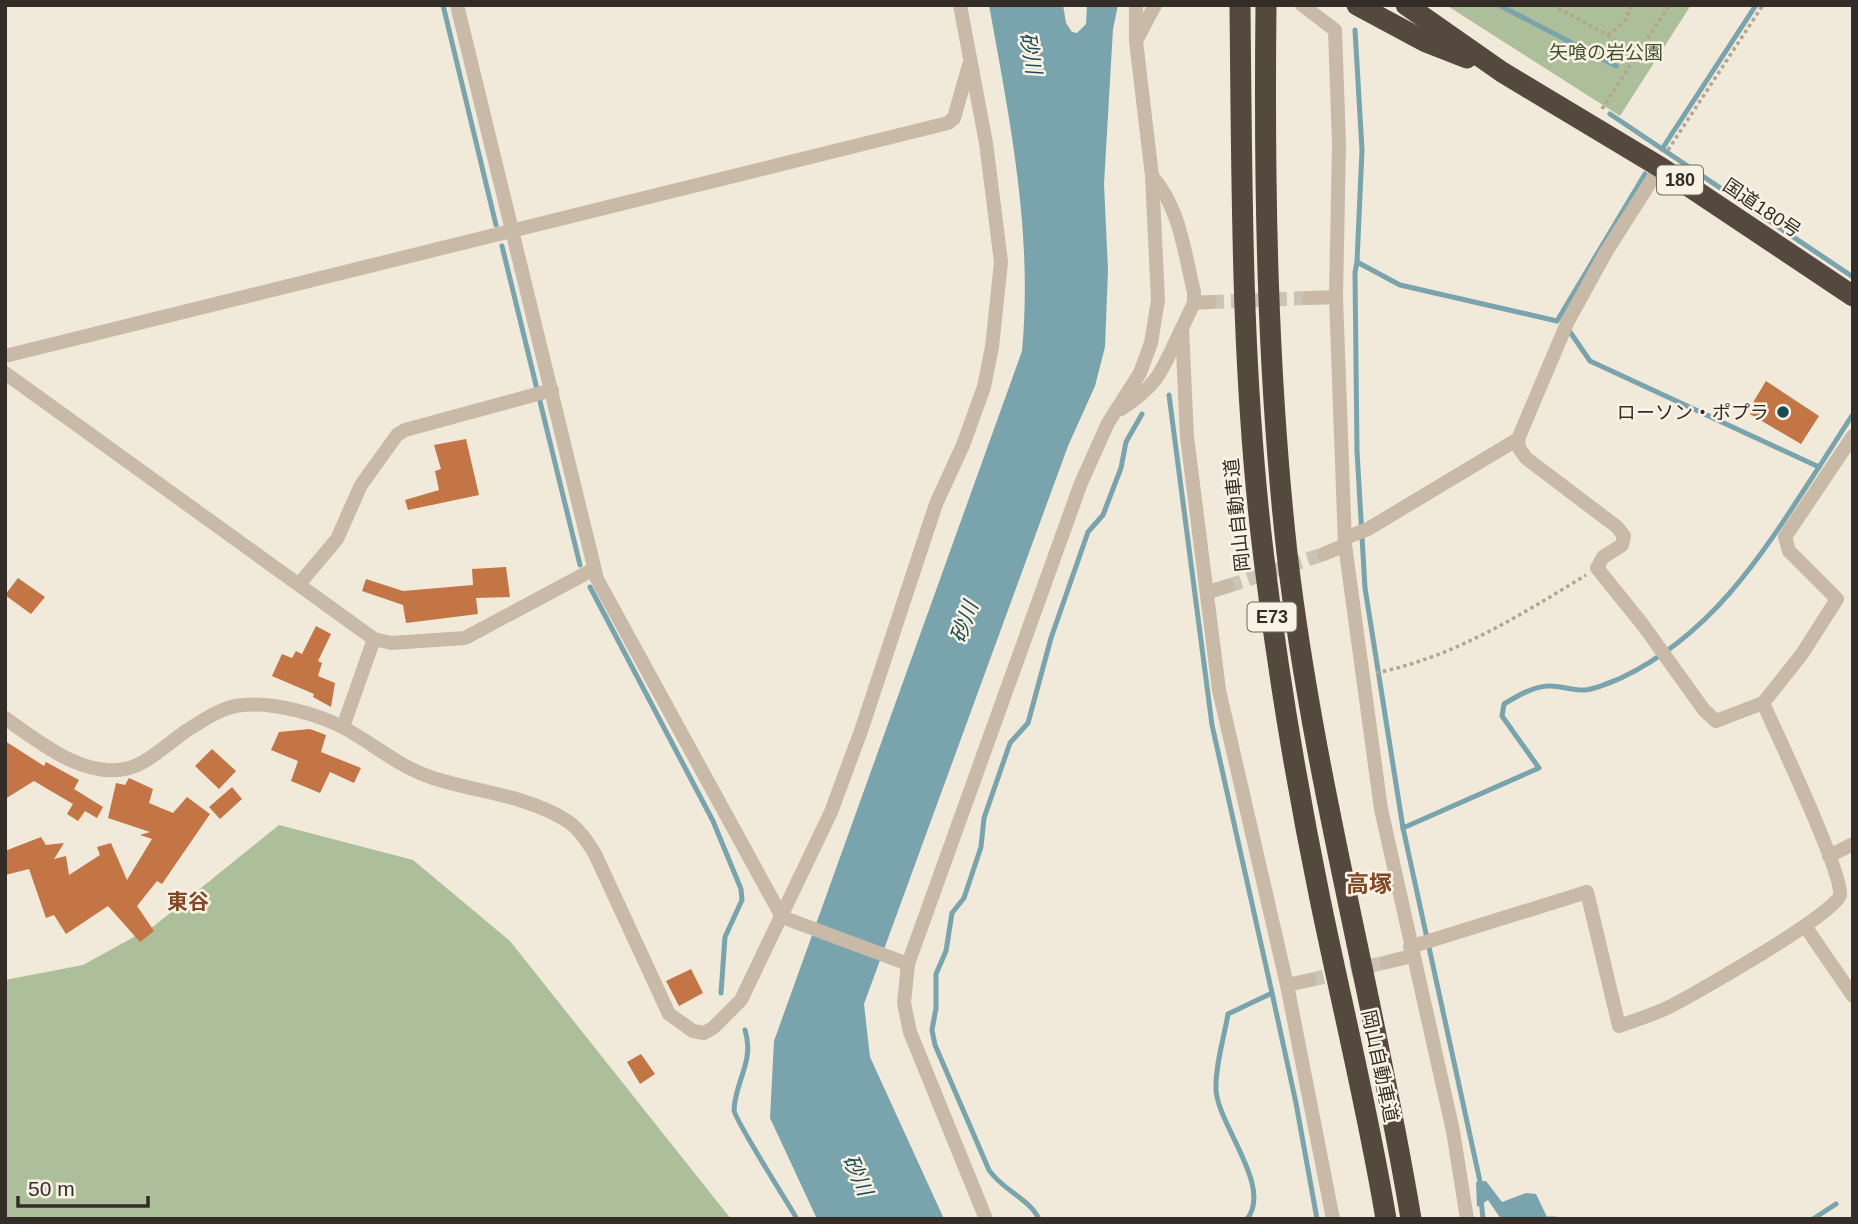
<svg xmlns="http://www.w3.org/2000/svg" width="1858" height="1224" viewBox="0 0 1858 1224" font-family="Helvetica,'Noto Sans JP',sans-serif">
<rect width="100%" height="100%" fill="#f1e9d9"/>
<g fill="#adbf9a">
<polygon points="1446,5 1691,5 1620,116"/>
<polygon points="279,825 413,860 510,941 731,1219 5,1219 5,980 83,965 154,926"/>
</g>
<g fill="#79a4ad">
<path d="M989 5H1063L1066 23 1072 32 1077 33 1086 24 1087 5H1118L1113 29 1104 184 1108 270 1105 347 1095 386 1068 446 864 1004 870 1057 944 1219H817L770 1118 774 1041 1022 351C1033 233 1010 121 989 5Z"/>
<polygon points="1486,1181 1502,1202 1526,1193 1536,1194 1548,1219 1501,1219 1488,1200 1477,1207 1476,1182"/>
</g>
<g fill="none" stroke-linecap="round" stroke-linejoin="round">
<g stroke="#79a4ad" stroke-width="5">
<polyline points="443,5 496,225"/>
<polyline points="1499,5 1616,66"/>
<polyline points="1355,30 1362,150 1357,262"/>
<polyline points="1610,114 1853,277"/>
<polyline points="1662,149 1756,5"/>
<polyline points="502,246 580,565"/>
<polyline points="1568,329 1590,361 1819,467 1853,414"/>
<path d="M1169 395 1212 725 1272 993 1228 1014C1224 1038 1215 1066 1216 1090 1218 1125 1273 1187 1247 1219"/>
<polyline points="590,587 713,821 741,889 742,900 725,937 721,993"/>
<path d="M1403 828 1539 768 1502 716 1504 704C1517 696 1532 687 1548 686 1560 685 1573 691 1585 690 1596 689 1611 682 1621 678 1715 633 1765 550 1819 467"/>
<polyline points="1272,993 1296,1103 1317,1219"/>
<path d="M745 1030C755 1061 735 1081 734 1110 734 1119 788 1203 797 1219"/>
<polyline points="1481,1186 1403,828 1365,588 1357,451 1355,272 1357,262 1400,285 1557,321 1645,174"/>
<polyline points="1481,1199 1483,1219"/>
<path d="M1039 1219C1029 1198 1002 1190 989 1170L935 1045 932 1030 936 1008V974L946 951 952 913 964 898 981 847 984 818 1010 743 1028 723 1051 638 1088 532 1103 515 1121 468 1126 442 1142 414"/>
<polyline points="1547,1219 1555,1219"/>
<polyline points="1813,1219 1836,1204"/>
</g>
</g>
<g fill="#c37545">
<polygon points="1766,381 1819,416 1801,444 1750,414 1752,411 1749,409"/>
<polygon points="466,439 479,495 408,510 405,500 439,490 435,471 441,469 434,445"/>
<polygon points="506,567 510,597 476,598 478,614 406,623 403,605 362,591 366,579 403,591 473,585 472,569"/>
<polygon points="18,578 45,597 31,614 5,595"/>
<polygon points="316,626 331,634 318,661 322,663 318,676 335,683 331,707 313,697 314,694 272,676 282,654 292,658 296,651 302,654"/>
<polygon points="310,729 326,735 321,752 361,768 354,783 330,772 320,793 291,781 298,761 271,750 279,732"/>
<polygon points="5,741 44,766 46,762 79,780 74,789 103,807 97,818 85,811 78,821 67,814 73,804 34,781 5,799"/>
<polygon points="212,749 236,771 219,789 195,766"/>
<polygon points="129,778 153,789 149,803 173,813 187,797 210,814 162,884 157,881 137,906 154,931 140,942 108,906 66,934 54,915 46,918 29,869 5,875 5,851 41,837 46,845 64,843 54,859 66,856 69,875 100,855 97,847 111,843 127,880 152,839 140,835 150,832 108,818 116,783 125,785"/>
<polygon points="232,787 242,799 220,819 209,807"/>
<polygon points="691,969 703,993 679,1006 666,981"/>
<polygon points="641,1054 655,1074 640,1084 627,1062"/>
</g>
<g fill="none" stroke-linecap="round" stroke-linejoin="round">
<g stroke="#cbc3b5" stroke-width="14" stroke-dasharray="14 7" stroke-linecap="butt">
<polyline points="1210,302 1309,298"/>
<polyline points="1228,586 1324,554"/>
<polyline points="1310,980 1387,962"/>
</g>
<g stroke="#b4a490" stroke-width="3.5" stroke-dasharray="3.5 3.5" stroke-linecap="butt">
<polyline points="1552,5 1608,35 1634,59"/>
<polyline points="1608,35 1625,21 1632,5"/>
<polyline points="1602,109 1669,5"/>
<polyline points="1668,150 1763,5"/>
<path d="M1376 673C1454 657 1519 616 1586 575"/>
</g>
<g stroke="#c8baa6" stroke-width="14">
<polyline points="457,5 597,579 782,917 908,964"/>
<polyline points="1302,5 1335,30 1339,144 1336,297 1345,545 1381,809 1453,1131 1467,1219"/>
<polyline points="1136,41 1155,5"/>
<path d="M1152 176C1180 208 1184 251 1194 292V303L1182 328 1187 437 1219 690 1287 985 1333 1219"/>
<polyline points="1309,298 1336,297"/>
<polyline points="1194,303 1210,302"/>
<polyline points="5,356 948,123 954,118 969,65"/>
<polyline points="5,373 374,639 391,643 465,638 594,569"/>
<path d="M1121 409C1159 385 1163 368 1181 330"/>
<polyline points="1345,538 1368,529 1518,439"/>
<polyline points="1324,554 1345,545"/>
<polyline points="300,583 337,539 361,485 397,435 405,430 552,390"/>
<polyline points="1208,592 1228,586"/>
<polyline points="1763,703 1802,654 1837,599 1789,551 1785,537 1853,436"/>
<path d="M5 718C39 742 85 780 129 768 148 763 170 742 186 731 203 720 223 706 243 705 274 702 319 714 346 729 375 745 401 768 433 778 477 792 524 795 564 819 578 827 587 841 595 854L669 1014 693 1031 704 1033 713 1028 741 1000 831 812 861 731 936 504 963 445 984 387 992 347 1001 262 986 143 960 5"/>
<polyline points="343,727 374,639"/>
<polyline points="1829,856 1853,844"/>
<polyline points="1805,926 1853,996"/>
<path d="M1410 947 1587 892 1619 1026C1635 1020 1653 1015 1669 1007 1693 995 1837 913 1840 895 1843 873 1776 732 1763 703L1716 721 1704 710 1643 625 1597 568 1603 557 1622 545 1624 536 1617 527 1526 458 1519 448 1518 439 1568 321 1606 252 1660 167"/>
<polyline points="1387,962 1412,956"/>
<polyline points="1287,985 1310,980"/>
<polyline points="986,1219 910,1032 904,1003 908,964 1081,483 1108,423 1140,373 1151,343 1158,300 1152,176 1136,41 1136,5"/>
</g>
<g stroke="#55483e" stroke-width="21">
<path d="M1240 5C1242 190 1241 375 1264 559 1278 673 1297 787 1320 899 1342 1006 1368 1111 1386 1219"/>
<path d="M1266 5C1264 187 1267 372 1287 553 1313 777 1374 996 1411 1219"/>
<polyline points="1357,5 1426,42 1467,58"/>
<polyline points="1406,5 1502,72 1660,167 1853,296"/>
</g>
</g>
<circle fill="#1d4955" stroke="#f9f2e5" stroke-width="2.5" cx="1783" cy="412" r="7"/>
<g text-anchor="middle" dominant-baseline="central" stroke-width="5" stroke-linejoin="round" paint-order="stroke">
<g fill="#f9f2e5" stroke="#6f6860" stroke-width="2">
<rect x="1657" y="165.5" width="46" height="29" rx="5"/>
<rect x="1247.5" y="602.5" width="49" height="29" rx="5"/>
</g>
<g font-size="18" font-weight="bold" fill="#342d27">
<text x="1680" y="180">180</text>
<text x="1272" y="617">E73</text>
</g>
<g font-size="19" fill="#3e522b" stroke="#f9f2e5">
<text x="1606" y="52">矢喰の岩公園</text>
</g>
<g font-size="19" fill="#342d27" stroke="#f9f2e5">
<text transform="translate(1762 208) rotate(34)">国道180号</text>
<text transform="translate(1237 515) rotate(-96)">岡山自動車道</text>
<text transform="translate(1380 1066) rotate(78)">岡山自動車道</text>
</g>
<g font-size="19" fill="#342d27" stroke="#f9f2e5" text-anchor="end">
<text x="1769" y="412">ローソン・ポプラ</text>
</g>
<g font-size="21" font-style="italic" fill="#1d4955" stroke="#f9f2e5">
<text transform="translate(1031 53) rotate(80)">砂川</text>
<text transform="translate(964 622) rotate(-70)">砂川</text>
<text transform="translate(858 1175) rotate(66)">砂川</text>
</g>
<g font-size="21" font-weight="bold" fill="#814622" stroke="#f9f2e5">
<text x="188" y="901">東谷</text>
</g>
<g font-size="23" font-weight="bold" fill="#814622" stroke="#f9f2e5">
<text x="1369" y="884">高塚</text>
</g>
</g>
<rect width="1858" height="1224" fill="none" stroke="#342d27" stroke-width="14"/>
<path d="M18 1196v10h130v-10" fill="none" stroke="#342d27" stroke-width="3.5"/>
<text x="28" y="1196" font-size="21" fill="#342d27" stroke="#f9f2e5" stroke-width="5" paint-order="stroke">50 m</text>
</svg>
